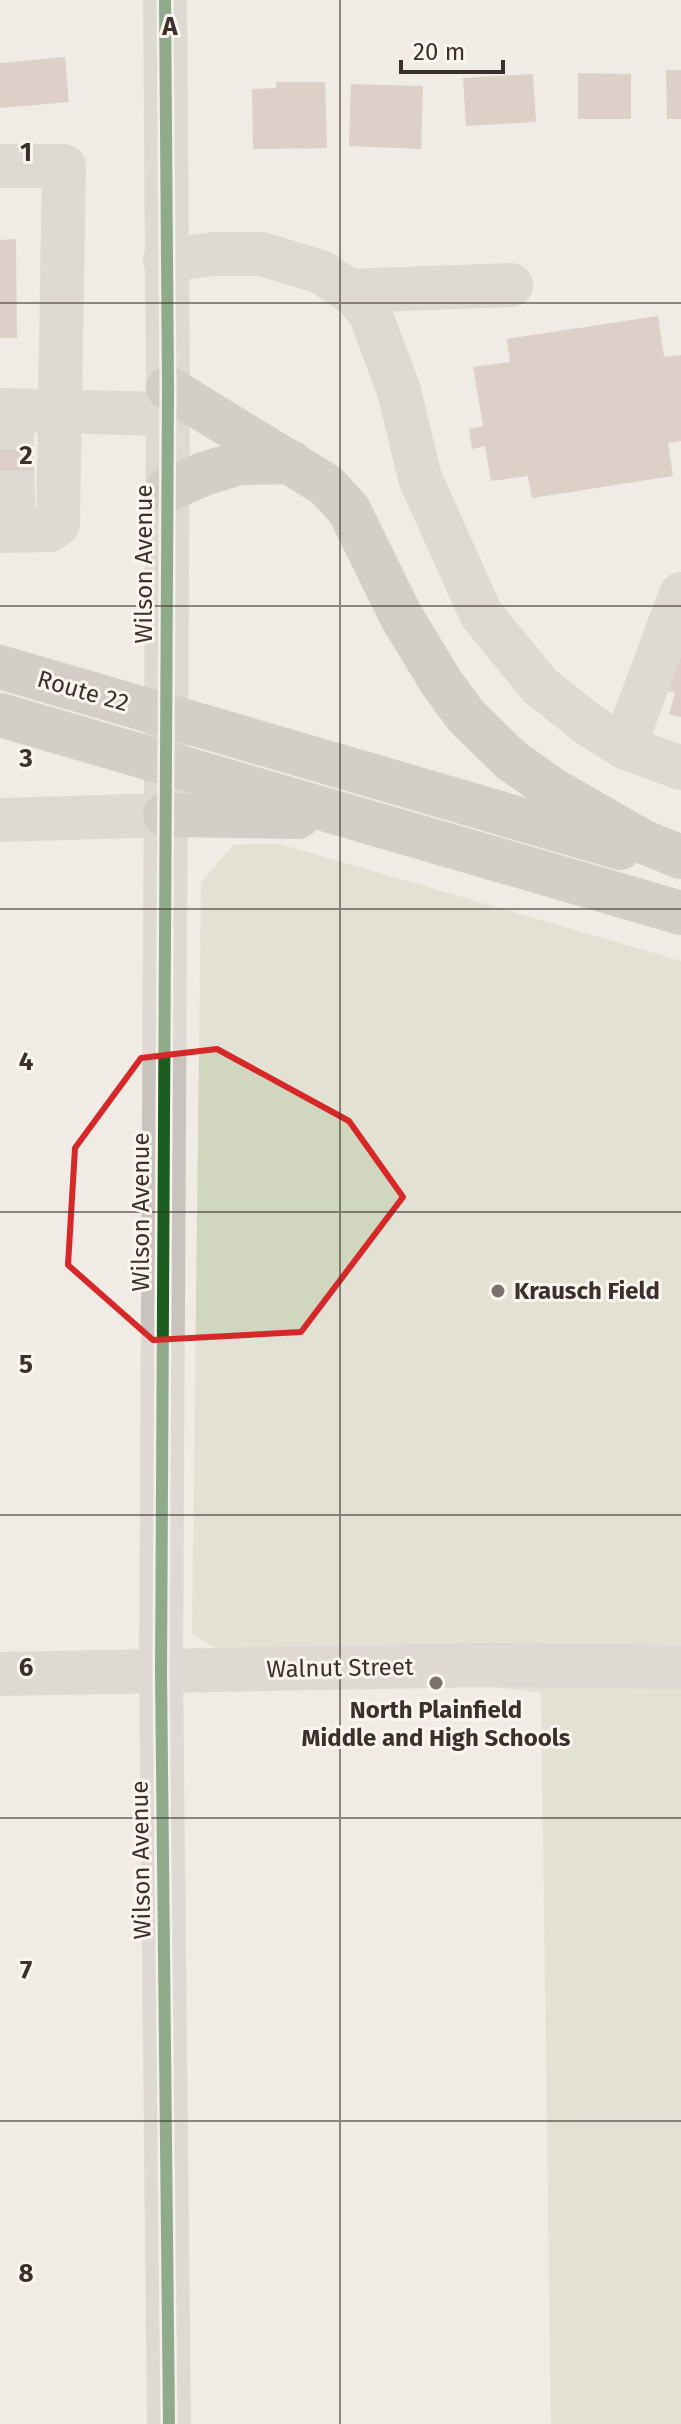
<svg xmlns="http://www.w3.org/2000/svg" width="681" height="2424" viewBox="0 0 681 2424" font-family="'Fira Sans',sans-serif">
<rect width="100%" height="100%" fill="#f0ebe5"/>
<polygon fill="#d1d6bf" points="280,844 681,961 681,2424 551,2424 541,1693 223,1653 192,1634 201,883 233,845"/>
<g fill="#c3afa7">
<polygon points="65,57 69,102 0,108 0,63"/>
<polygon points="666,70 681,70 681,119 667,119"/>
<polygon points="578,73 631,74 631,119 578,119"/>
<polygon points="533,74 536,122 466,126 463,78"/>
<polygon points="276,82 325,82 327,148 253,149 252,89 276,88"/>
<polygon points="351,84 423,86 421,149 349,146"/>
<polygon points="16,239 17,338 0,338 0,240"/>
<polygon points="658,316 664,357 681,355 681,441 668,443 673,476 532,498 528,476 491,481 485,446 472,449 469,429 483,426 473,367 510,362 507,339"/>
<polygon points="33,425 35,512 0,512 0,426"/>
<polygon points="681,643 681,717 669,714 675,693 656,687"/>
</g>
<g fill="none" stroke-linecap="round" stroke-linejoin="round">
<polyline stroke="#ccc6c0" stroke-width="44" stroke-dasharray="44 22" stroke-linecap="butt" points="12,515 12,428"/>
<g stroke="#c9c3be" stroke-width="44">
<polyline points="165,0 168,388 161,1672 169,2424"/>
<polyline points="0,166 64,166 58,524 50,530 0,531"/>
<polyline points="165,260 215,254 262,254 321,272 356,296 370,313 399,391 420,478 481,614 540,686 588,724 624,747 681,594"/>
<polyline points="349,291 511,285"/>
<polyline points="0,410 167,414"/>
<polyline points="624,747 681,768"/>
<polyline points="0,820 165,815"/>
<polyline points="0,1674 491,1665 681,1667"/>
</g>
<g stroke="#afaaa4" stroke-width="44">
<polyline points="168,388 326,485 349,510 401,616 441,682 466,716 511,760 552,789 644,842 681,857"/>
<polyline points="167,490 206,473 240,463 291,462"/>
<polyline points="0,667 620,848"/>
<polyline points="0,715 681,913"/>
<polyline points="165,815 298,817"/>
</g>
<g stroke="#fbf5ee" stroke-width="17">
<polyline id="cycleway" points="165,0 168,388 161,1672 169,2424"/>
</g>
<use href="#cycleway" stroke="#1b5e20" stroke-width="12"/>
</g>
<path d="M0 0H681V2424H0ZM217 1049 349 1121 403 1197 301 1332 153 1340 68 1265 75 1148 141 1058Z" fill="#f0ebe5" fill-opacity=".55" fill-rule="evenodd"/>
<path fill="none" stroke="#d62828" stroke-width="6" stroke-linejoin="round" d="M217 1049 349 1121 403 1197 301 1332 153 1340 68 1265 75 1148 141 1058Z"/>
<path fill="none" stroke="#3b302b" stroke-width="2" stroke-opacity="0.55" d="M340 0V2424M0 303H681M0 606H681M0 909H681M0 1212H681M0 1515H681M0 1818H681M0 2121H681"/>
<g fill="#7a716c" stroke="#fbf5ee" stroke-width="3">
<circle cx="498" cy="1291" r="8"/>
<circle cx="436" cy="1683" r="8"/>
</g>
<g text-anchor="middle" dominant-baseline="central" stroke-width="6" stroke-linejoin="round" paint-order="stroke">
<g font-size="24" fill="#3b302b" stroke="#fbf5ee">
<text transform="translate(144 564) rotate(-90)">Wilson Avenue</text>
<text transform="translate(83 691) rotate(16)">Route 22</text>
<text transform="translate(141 1212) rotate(-90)">Wilson Avenue</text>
<text transform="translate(340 1668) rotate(-1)">Walnut Street</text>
<text transform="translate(141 1860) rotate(-91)">Wilson Avenue</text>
</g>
<g font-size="24" font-weight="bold" fill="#3b302b" stroke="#fbf5ee" text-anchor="start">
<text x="514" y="1291">Krausch Field</text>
<text x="436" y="1710" text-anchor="middle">North Plainfield<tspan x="436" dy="28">Middle and High Schools</tspan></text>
</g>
</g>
<g font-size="26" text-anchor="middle" font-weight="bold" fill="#3b302b" stroke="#fbf5ee" stroke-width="6" stroke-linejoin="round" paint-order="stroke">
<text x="170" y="35">A</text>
<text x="26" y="161">1</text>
<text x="26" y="464">2</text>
<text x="26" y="767">3</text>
<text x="26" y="1070">4</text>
<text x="26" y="1373">5</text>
<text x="26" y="1676">6</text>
<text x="26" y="1979">7</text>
<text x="26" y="2282">8</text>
</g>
<path d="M401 60v12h102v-12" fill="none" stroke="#3b302b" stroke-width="4"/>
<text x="413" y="60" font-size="24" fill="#3b302b" stroke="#fbf5ee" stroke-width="6" paint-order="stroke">20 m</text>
</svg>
